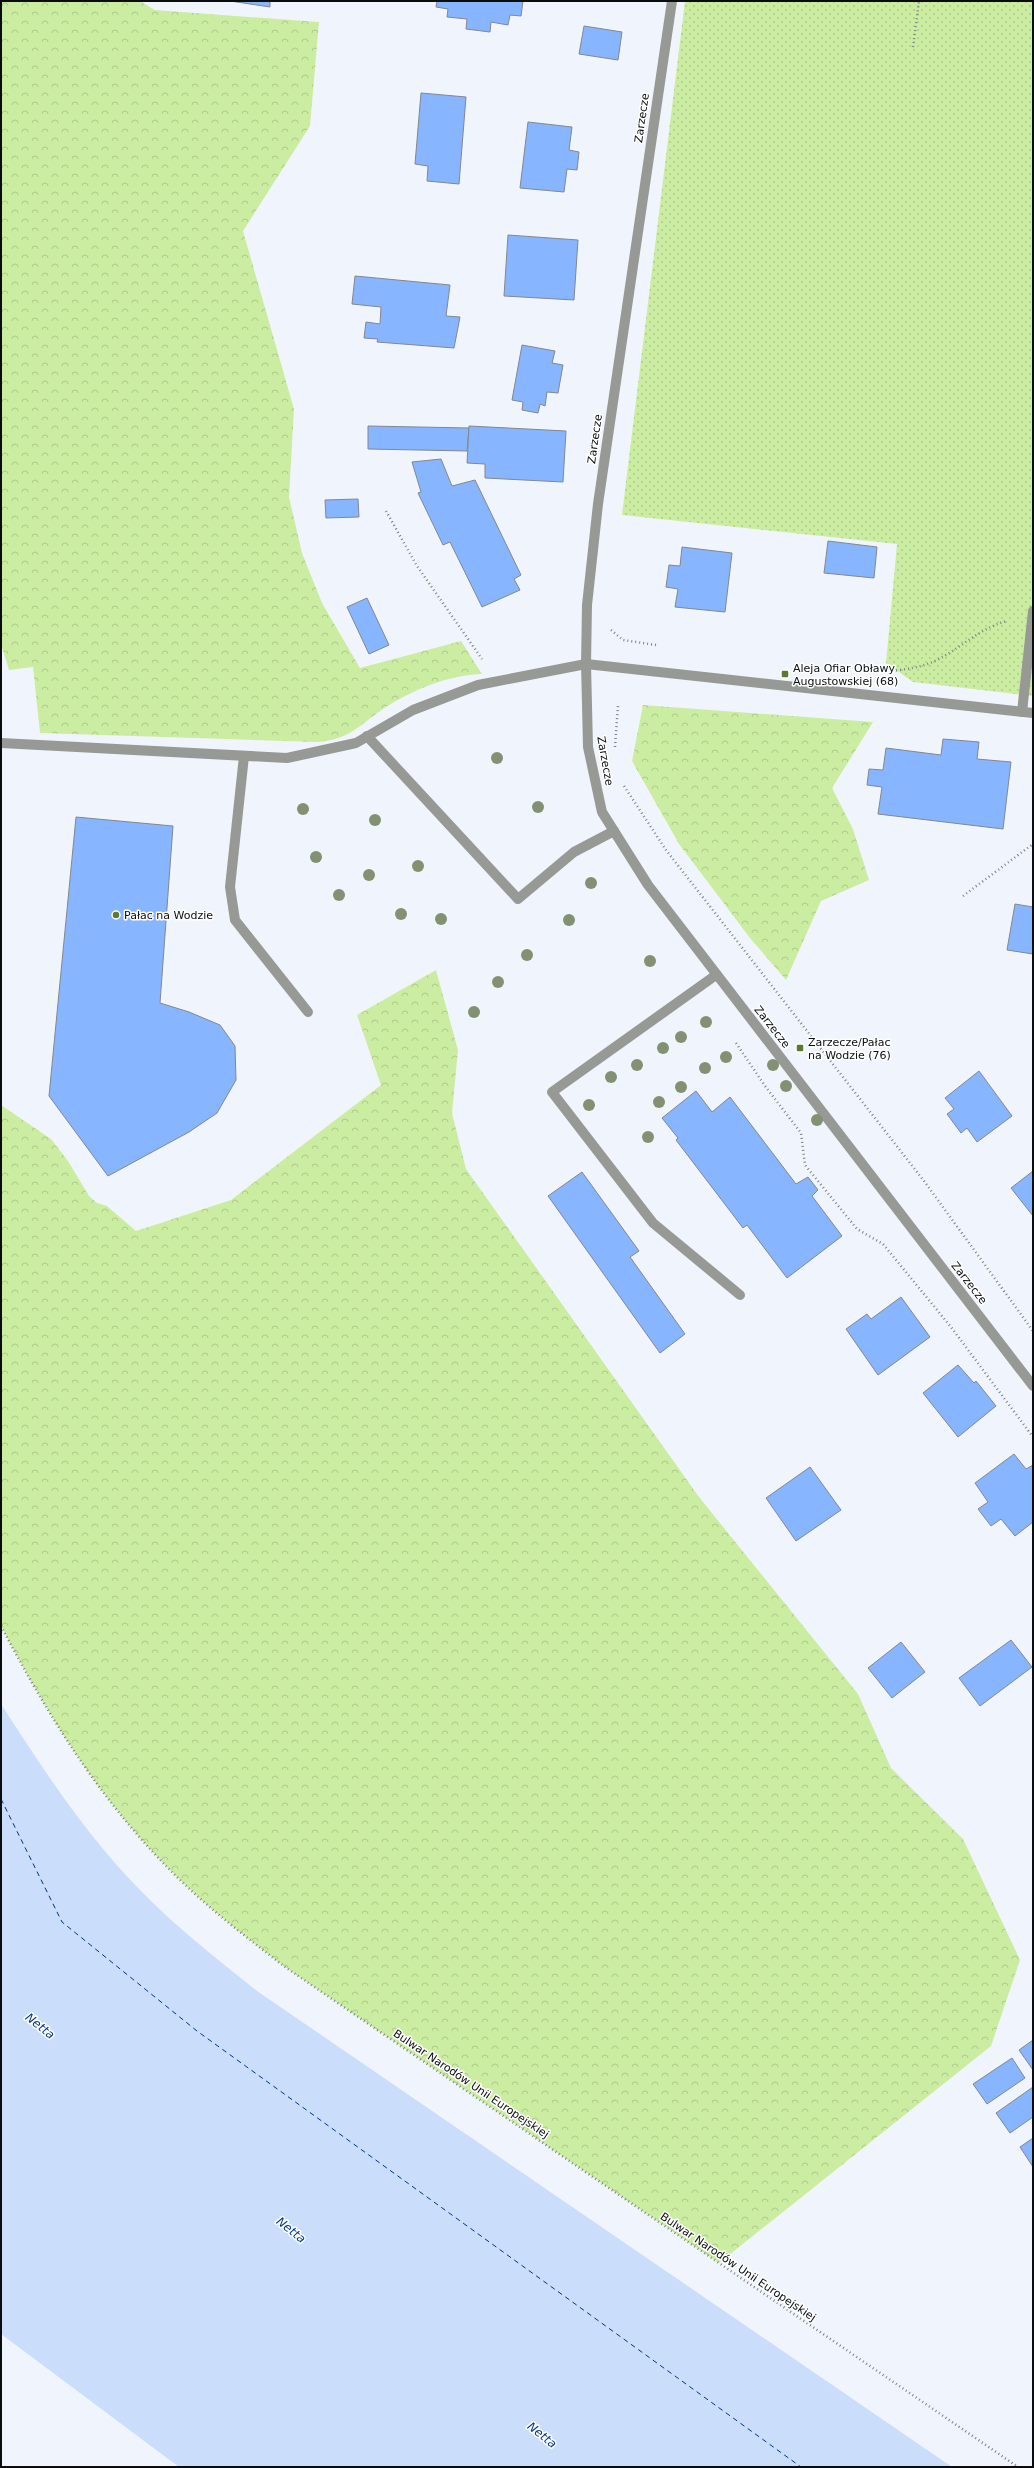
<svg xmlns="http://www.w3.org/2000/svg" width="1034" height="2468" viewBox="0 0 1034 2468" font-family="'DejaVu Sans',sans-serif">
<defs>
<pattern id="forest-crowns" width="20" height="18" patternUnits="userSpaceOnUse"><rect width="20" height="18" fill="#cbeda1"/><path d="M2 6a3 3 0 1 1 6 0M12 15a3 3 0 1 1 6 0" fill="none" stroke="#adca89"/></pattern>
<pattern id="park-dots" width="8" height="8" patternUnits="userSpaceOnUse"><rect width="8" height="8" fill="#cbeda1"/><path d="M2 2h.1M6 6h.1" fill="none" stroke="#adca89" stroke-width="1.8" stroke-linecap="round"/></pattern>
</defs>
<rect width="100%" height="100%" fill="#f0f5fd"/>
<g fill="url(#forest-crowns)">
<path d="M1 1H140L155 10 319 22 310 126 243 231 294 409 289 497 302 553 322 603 360 668 461 641 482 674C448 675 412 690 383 709 357 727 349 740 316 742L40 733 33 667 9 670 1 644Z"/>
<polygon points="643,705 873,722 832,788 853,829 869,880 821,901 786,980 750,938 679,844 632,761"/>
<path d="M436 970 458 1050 452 1113 466 1169 699 1497 858 1694 891 1768 963 1839 1020 1960 991 2046 719 2263 285 1967C245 1936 205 1906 169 1869 99 1798 47 1714 1 1626V1105L51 1139 68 1161 89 1196 97 1203 107 1206 136 1231 231 1200 381 1085 357 1015Z"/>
</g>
<polygon fill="url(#park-dots)" points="685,1 1033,1 1033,696 913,682 886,663 897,544 622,515"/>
<path fill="#caddfb" d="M1 1704C43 1769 85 1834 140 1890 176 1927 217 1959 257 1991L952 2467H179L1 2334Z"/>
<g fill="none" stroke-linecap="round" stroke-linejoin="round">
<polyline stroke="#003486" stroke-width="1" stroke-dasharray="5 4" stroke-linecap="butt" points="1,1799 62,1922 197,2031 801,2467"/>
</g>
<g fill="#88b5ff" stroke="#82878e">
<polygon points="230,1 270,1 270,7"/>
<polygon points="437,1 523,1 521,16 510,15 508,25 491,22 490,32 466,29 467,19 447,17 448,9 436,7"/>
<polygon points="584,26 622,32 618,60 579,54"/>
<polygon points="421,93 466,97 459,184 427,181 428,166 415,164"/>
<polygon points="528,122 572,127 569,150 579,152 577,170 567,169 564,192 520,188"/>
<polygon points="508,235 578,240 574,300 504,296"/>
<polygon points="355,276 450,285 446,316 460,317 454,348 377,342 378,339 364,338 366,322 380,324 381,307 352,304"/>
<polygon points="522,345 555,351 552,363 563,365 558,393 547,392 545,406 540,404 538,413 522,410 523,402 512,400"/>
<polygon points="368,426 469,428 467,451 368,449"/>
<polygon points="469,426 566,431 563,482 485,478 485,464 467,463"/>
<polygon points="441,459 452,486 475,480 521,575 514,579 520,590 482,607 450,542 443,545 418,493 421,492 412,462"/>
<polygon points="358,499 359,517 326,518 325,500"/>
<polygon points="828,541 877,547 874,578 824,573"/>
<polygon points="682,547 732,553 725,612 675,607 678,589 666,587 669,565 680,566"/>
<polygon points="367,598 389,645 369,654 347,607"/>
<polygon points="943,739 979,742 977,759 1011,762 1003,829 878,814 882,787 867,785 869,769 883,770 886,748 941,755"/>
<polygon points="76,817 173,826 160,1003 189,1012 220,1025 235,1046 236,1080 217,1113 189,1132 108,1176 49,1096"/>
<polygon points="1015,904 1033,907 1033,954 1007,950"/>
<polygon points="979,1071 1012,1116 977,1142 967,1128 961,1133 947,1114 954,1109 945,1098"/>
<polygon points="696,1091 712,1112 730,1097 796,1184 808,1177 818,1190 812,1196 842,1236 787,1278 747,1225 743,1228 676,1140 678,1138 662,1118"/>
<polygon points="1033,1171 1033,1216 1011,1188"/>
<polygon points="582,1172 639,1251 630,1257 685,1334 660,1353 548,1196"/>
<polygon points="901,1297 930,1337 878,1375 846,1329 867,1314 871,1319"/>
<polygon points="958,1365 974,1383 976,1381 996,1406 958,1437 923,1393"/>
<polygon points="1014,1454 1026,1469 1033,1465 1033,1522 1015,1536 1001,1519 991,1526 978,1509 988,1502 975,1483"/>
<polygon points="810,1467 841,1510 796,1541 766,1498"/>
<polygon points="1011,1640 1032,1667 980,1706 959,1678"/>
<polygon points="901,1642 925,1672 892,1698 868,1668"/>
<polygon points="1033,2040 1033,2070 1019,2050"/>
<polygon points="1012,2058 1025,2078 987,2104 973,2084"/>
<polygon points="1033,2087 1033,2117 1010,2133 996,2113"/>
<polygon points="1033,2138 1033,2167 1020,2147"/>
</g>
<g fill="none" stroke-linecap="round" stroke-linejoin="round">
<g stroke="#7e8287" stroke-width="2.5" stroke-dasharray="1 3" stroke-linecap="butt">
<polyline points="913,47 919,1"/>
<polyline points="386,511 417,566 482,659"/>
<polyline points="611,630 623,640 656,645"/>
<path d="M892 671C908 669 923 667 937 660 961 648 980 628 1007 621"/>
<polyline points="615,747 618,705"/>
<polyline points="624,786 666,850 924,1181 1033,1331"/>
<polyline points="963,896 1033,844"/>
<polyline points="736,1043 765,1086 801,1133 805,1165 857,1229 883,1244 951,1327 1033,1437"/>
<path d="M1 1626C47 1714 99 1798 169 1869 205 1906 245 1936 285 1967L1018 2467"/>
</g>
<g stroke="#979995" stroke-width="10">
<polyline points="672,1 598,504 587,605 586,664 588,747 602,812 648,885 1033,1386"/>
<polyline points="1022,712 1033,611"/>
<polyline points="367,736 518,899 574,852 614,831"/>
<polyline points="1,743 287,758 356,743 413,710 478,685 586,664 1033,713"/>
<polyline points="244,756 230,887 235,920 308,1012"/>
<polyline points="716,975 552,1092 653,1223 740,1295"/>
</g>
</g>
<g fill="#839172">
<circle cx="497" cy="758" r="6"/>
<circle cx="538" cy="807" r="6"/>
<circle cx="303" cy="809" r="6"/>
<circle cx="375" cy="820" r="6"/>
<circle cx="316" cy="857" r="6"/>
<circle cx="418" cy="866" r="6"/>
<circle cx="369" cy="875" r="6"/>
<circle cx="591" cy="883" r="6"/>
<circle cx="339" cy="895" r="6"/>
<circle cx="401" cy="914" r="6"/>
<circle cx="441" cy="919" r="6"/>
<circle cx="569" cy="920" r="6"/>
<circle cx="527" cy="955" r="6"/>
<circle cx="650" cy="961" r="6"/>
<circle cx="498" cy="982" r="6"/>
<circle cx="474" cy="1012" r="6"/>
<circle cx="706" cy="1022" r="6"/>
<circle cx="681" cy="1037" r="6"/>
<circle cx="663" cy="1048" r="6"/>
<circle cx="726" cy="1057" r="6"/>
<circle cx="637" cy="1065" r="6"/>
<circle cx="773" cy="1065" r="6"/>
<circle cx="705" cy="1068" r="6"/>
<circle cx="611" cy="1077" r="6"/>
<circle cx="786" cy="1086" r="6"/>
<circle cx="681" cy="1087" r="6"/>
<circle cx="659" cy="1102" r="6"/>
<circle cx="589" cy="1105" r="6"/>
<circle cx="817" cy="1120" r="6"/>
<circle cx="648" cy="1137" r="6"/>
</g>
<g fill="#5b792f" stroke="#fff" stroke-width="1.5">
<rect x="781" y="670" width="8" height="8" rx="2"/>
<circle cx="116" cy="915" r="4"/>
<rect x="796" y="1044" width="8" height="8" rx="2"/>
</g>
<g text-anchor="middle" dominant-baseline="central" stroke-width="3" stroke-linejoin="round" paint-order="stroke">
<g font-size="11" fill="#0a0c0e" stroke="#fff">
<text transform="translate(642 118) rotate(-82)">Zarzecze</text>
<text transform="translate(595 439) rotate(-82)">Zarzecze</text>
<text transform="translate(605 761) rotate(80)">Zarzecze</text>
<text transform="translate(772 1027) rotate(52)">Zarzecze</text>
<text transform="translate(969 1283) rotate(52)">Zarzecze</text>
<text transform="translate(471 2084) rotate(34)">Bulwar Narodów Unii Europejskiej</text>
<text transform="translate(738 2267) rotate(34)">Bulwar Narodów Unii Europejskiej</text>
</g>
<g font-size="11" fill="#0a0c0e" stroke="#fff" text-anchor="start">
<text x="793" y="668">Aleja Ofiar Obławy<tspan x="793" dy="13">Augustowskiej (68)</tspan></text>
<text x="124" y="915">Pałac na Wodzie</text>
<text x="808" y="1042">Zarzecze/Pałac<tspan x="808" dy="13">na Wodzie (76)</tspan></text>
</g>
<g font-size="12" font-style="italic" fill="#003486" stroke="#fff">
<text transform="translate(40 2026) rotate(39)">Netta</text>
<text transform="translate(291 2230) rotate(39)">Netta</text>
<text transform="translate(542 2435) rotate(39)">Netta</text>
</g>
</g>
<rect width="1034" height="2468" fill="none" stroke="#0a0c0e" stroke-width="4"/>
</svg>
